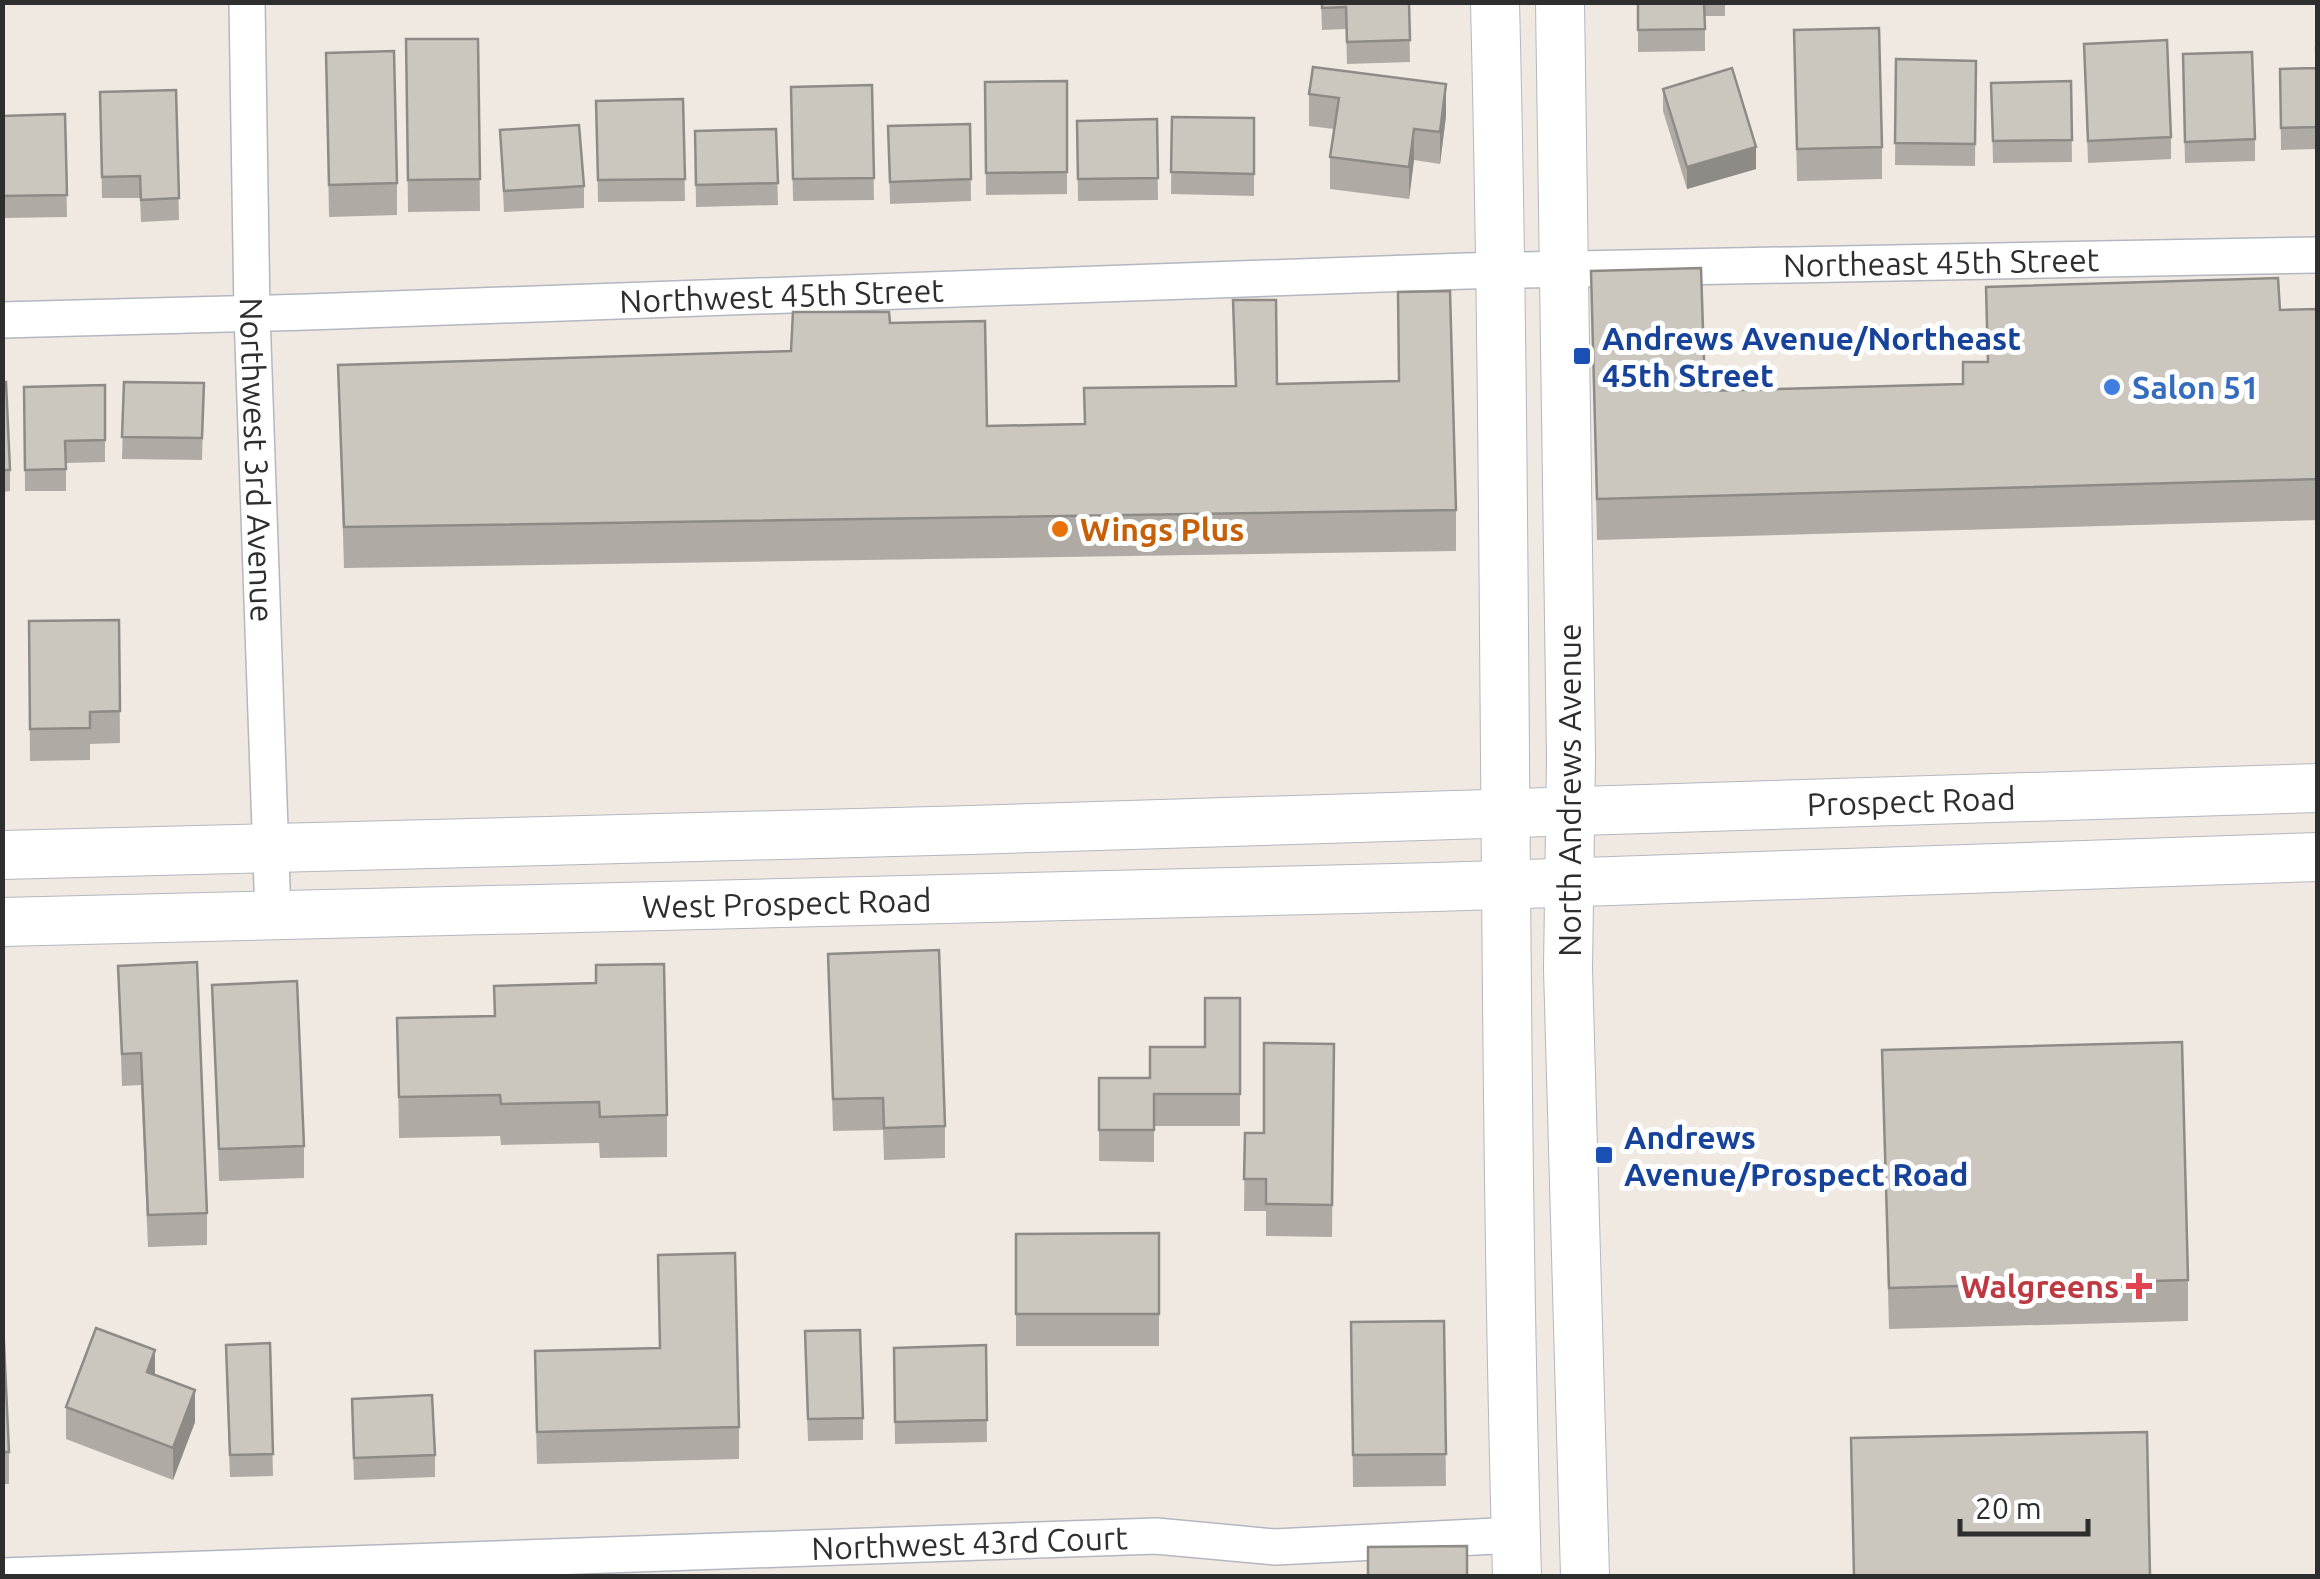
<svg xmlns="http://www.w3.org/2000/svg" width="2320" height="1579" viewBox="0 0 2320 1579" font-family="Ubuntu,sans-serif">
<rect width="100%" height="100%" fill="#efe9e1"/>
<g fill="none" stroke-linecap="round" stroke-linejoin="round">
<g stroke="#b4b7c1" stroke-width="38">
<g id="minor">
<path id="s1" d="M247 2 252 314 273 915"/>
<path id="s2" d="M2 320 308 312 1466 271 2318 255"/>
<path id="s3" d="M2 1576 1156 1536 1275 1547 1516 1535"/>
</g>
</g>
<g stroke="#b4b7c1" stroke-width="50">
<g id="secondary">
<path d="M1495 2C1508 527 1502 1052 1517 1576"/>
<polyline points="1560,2 1571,757 1568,969 1585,1576"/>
<path id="s4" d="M2 855 971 830 2318 788"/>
<path id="s5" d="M2 922 1436 887 2318 857"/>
</g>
</g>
<use href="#minor" stroke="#fff" stroke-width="35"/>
<use href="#secondary" stroke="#fff" stroke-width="48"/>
</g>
<g fill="#afaba4">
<polygon points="1321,2 1409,2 1410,62 1347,64 1346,29 1322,30"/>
<polygon points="1638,2 1725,2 1725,16 1705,16 1705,51 1638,52"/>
<polygon points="1794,30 1882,147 1882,179 1797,181"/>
<polygon points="406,39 478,39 480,211 408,212"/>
<polygon points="2084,44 2171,137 2171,159 2088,163"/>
<polygon points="2318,48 2318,149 2281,150 2280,69 2316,68"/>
<polygon points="326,53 397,183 397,215 329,217"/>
<polygon points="1896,59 1976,61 1975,166 1895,165"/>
<polygon points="1313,67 1446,116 1440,164 1414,160 1409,199 1330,189 1330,157 1334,129 1309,126 1309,94"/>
<polygon points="2183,76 2255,139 2255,161 2185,163"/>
<polygon points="1067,81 1067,194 986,195 985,82"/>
<polygon points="2071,81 2072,162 1993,163 1991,83"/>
<polygon points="872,85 874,200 793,201 791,87"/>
<polygon points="1663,89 1756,169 1687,189 1663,111"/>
<polygon points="176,90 179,220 141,222 140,198 102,198 100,92"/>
<polygon points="683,99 685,201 598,202 596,101"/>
<polygon points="65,114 67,217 2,218 2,116"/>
<polygon points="1172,117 1254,118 1254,196 1171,194"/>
<polygon points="1157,119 1158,200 1078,201 1077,121"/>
<polygon points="970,124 971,201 890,204 888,126"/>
<polygon points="776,129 778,205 696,207 695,131"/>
<polygon points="500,130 584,186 584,208 504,212"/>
<polygon points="1591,271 1705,391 1963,384 1987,362 1986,287 2280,310 2318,309 2318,520 1597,540"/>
<polygon points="1398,292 1456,510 1456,551 344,568 338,365 791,351 890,323 987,426 1084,424 1084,388 1235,386 1233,300 1277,384 1399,381"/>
<polygon points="124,382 204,383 202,460 122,459"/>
<polygon points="2,383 10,470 10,491 2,492"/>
<polygon points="105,385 105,462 66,463 66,491 25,491 24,387"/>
<polygon points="119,620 120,743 90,744 90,760 30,761 29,621"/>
<polygon points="828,954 945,1126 945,1158 884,1160 883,1130 833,1131"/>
<polygon points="118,966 207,1213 207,1245 148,1247 141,1085 122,1086"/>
<polygon points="212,985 304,1146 304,1178 219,1181"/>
<polygon points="1240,998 1240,1126 1154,1126 1154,1162 1099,1161 1099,1078 1150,1078 1205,1047"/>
<polygon points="397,1018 667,1115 667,1157 600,1158 599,1143 501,1145 500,1136 399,1138"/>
<polygon points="1334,1044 1332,1237 1266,1236 1266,1211 1244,1211 1245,1133 1264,1133"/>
<polygon points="1882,1050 2188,1280 2188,1321 1889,1329"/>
<polygon points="1159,1233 1159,1346 1016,1346 1016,1234"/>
<polygon points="2,1300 9,1452 9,1484 2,1484"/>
<polygon points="1444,1321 1446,1486 1353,1487 1351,1322"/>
<polygon points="270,1343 273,1476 230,1477 226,1367"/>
<polygon points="986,1345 987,1442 895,1444 894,1348"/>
<polygon points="805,1353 863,1418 863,1440 808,1441"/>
<polygon points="155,1375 195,1422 173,1480 66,1439 66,1407"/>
<polygon points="535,1383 739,1427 739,1459 537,1464"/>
<polygon points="352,1421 435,1455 435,1477 354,1480"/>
</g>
<g fill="#8e8b86">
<polygon points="1446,84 1446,116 1440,164 1440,132"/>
<polygon points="1414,129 1414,160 1409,199 1409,167"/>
<polygon points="1756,147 1756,169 1687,189 1687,167"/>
<polygon points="155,1350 155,1382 147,1372"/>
<polygon points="195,1390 195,1422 173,1480 173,1448"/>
</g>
<g fill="#cbc7bf" stroke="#8e8b86" stroke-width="2.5">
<polygon points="1322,2 1409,2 1410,40 1347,42 1346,7 1322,8"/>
<polygon points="1638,2 1704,2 1705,29 1638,30"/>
<polygon points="1879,28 1882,147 1797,149 1794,30"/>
<polygon points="406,39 478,39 480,179 408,180"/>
<polygon points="2167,40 2171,137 2088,141 2084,44"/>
<polygon points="2316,48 2318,48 2318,127 2281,128 2280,69 2317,68"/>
<polygon points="394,51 397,183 329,185 326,53"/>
<polygon points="2252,52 2255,139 2185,142 2183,54"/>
<polygon points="1896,59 1976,61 1975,144 1895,143"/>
<polygon points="1313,67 1446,84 1440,132 1414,129 1409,167 1330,157 1339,98 1309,94"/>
<polygon points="1732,68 1756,147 1687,167 1663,89"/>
<polygon points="1067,81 1067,172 986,173 985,82"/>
<polygon points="2071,81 2072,140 1993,141 1991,83"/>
<polygon points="872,85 874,178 793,179 791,87"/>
<polygon points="176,90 179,198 141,200 140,176 102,177 100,92"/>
<polygon points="683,99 685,179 598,180 596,101"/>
<polygon points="65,114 67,195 2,196 2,116"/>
<polygon points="1172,117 1254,118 1254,174 1171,172"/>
<polygon points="1157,119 1158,178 1078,179 1077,121"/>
<polygon points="970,124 971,179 890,182 888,126"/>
<polygon points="579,125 584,186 504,191 500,130"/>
<polygon points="776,129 778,183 696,185 695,131"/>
<polygon points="1701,268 1705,391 1963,384 1963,362 1988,362 1986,287 2278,278 2280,310 2318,309 2318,479 1597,499 1591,271"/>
<polygon points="1450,291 1456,510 344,527 338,365 791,351 793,312 889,312 890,323 985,321 987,426 1085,424 1084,388 1236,386 1233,300 1276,300 1277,384 1399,381 1398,292"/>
<polygon points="6,382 10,470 2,470 2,383"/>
<polygon points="124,382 204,383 202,438 122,437"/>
<polygon points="105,385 105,440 65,441 66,469 25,470 24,387"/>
<polygon points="119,620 120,711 90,712 90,728 30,729 29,621"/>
<polygon points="939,950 945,1126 884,1128 883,1098 833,1099 828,954"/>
<polygon points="197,962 207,1213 148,1215 141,1053 122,1054 118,966"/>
<polygon points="664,964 667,1115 600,1117 599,1102 501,1104 500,1095 399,1097 397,1018 495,1016 494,986 596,983 596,965"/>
<polygon points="297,981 304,1146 219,1149 212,985"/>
<polygon points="1205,998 1240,998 1240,1094 1154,1094 1154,1130 1099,1130 1099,1078 1150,1078 1150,1047 1205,1047"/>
<polygon points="2182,1042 2188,1280 1889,1288 1882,1050"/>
<polygon points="1264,1043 1334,1044 1332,1205 1266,1204 1266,1179 1244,1179 1245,1133 1264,1133"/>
<polygon points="1159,1233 1159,1314 1016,1314 1016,1234"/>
<polygon points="735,1253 739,1427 537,1432 535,1351 660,1348 658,1255"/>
<polygon points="2,1300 9,1452 2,1452"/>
<polygon points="1444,1321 1446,1454 1353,1455 1351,1322"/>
<polygon points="96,1328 155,1350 147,1372 195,1390 173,1448 66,1407"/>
<polygon points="860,1330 863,1418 808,1419 805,1331"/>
<polygon points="270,1343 273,1454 230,1455 226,1345"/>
<polygon points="986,1345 987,1420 895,1422 894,1348"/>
<polygon points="432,1395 435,1455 354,1458 352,1399"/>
<polygon points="2147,1432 2150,1576 1854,1576 1851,1438"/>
<polygon points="1467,1546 1467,1576 1368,1576 1368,1547"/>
</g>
<g fill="#1a4fb4" stroke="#fff" stroke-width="4">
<rect x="1572" y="346" width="20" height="20" rx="5"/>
<rect x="1594" y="1145" width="20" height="20" rx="5"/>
</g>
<circle fill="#3f7fe0" stroke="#fff" stroke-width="4" cx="2112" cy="387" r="10"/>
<circle fill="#e8710a" stroke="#fff" stroke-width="4" cx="1060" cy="529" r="10"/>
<path fill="#e0444e" stroke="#fff" stroke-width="4" d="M2134 1271h10v10h10v10h-10v10h-10v-10h-10v-10h10z"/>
<g text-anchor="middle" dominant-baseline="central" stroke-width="10" stroke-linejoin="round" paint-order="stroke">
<g font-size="32" fill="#2e2e2e" stroke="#fff">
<text stroke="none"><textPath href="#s2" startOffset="1940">Northeast 45th Street</textPath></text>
<text stroke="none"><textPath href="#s2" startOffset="780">Northwest 45th Street</textPath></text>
<text stroke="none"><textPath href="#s1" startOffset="458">Northwest 3rd Avenue</textPath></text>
<text transform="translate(1569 790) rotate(-90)">North Andrews Avenue</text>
<text stroke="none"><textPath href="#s4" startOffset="1910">Prospect Road</textPath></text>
<text stroke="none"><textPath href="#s5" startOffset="785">West Prospect Road</textPath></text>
<text stroke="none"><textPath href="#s3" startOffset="968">Northwest 43rd Court</textPath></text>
</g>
<g font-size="32" font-weight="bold" fill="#164399" stroke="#fff" text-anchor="start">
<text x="1602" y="338">Andrews Avenue/Northeast<tspan x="1602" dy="37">45th Street</tspan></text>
<text x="1624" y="1137">Andrews<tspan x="1624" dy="37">Avenue/Prospect Road</tspan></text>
</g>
<g font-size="32" font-weight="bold" fill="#366cbe" stroke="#fff" text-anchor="start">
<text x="2132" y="387">Salon 51</text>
</g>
<g font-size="32" font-weight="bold" fill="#c56008" stroke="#fff" text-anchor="start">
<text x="1080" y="529">Wings Plus</text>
</g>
<g font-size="32" font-weight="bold" fill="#be3a42" stroke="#fff" text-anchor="end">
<text x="2119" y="1286">Walgreens</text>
</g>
</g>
<rect width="2320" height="1579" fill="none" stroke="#2e2e2e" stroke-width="10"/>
<path d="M1960 1519v15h128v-15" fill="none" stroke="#2e2e2e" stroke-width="5"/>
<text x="1975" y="1519" font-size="30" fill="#2e2e2e" stroke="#ffffff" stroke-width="8" paint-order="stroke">20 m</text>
</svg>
